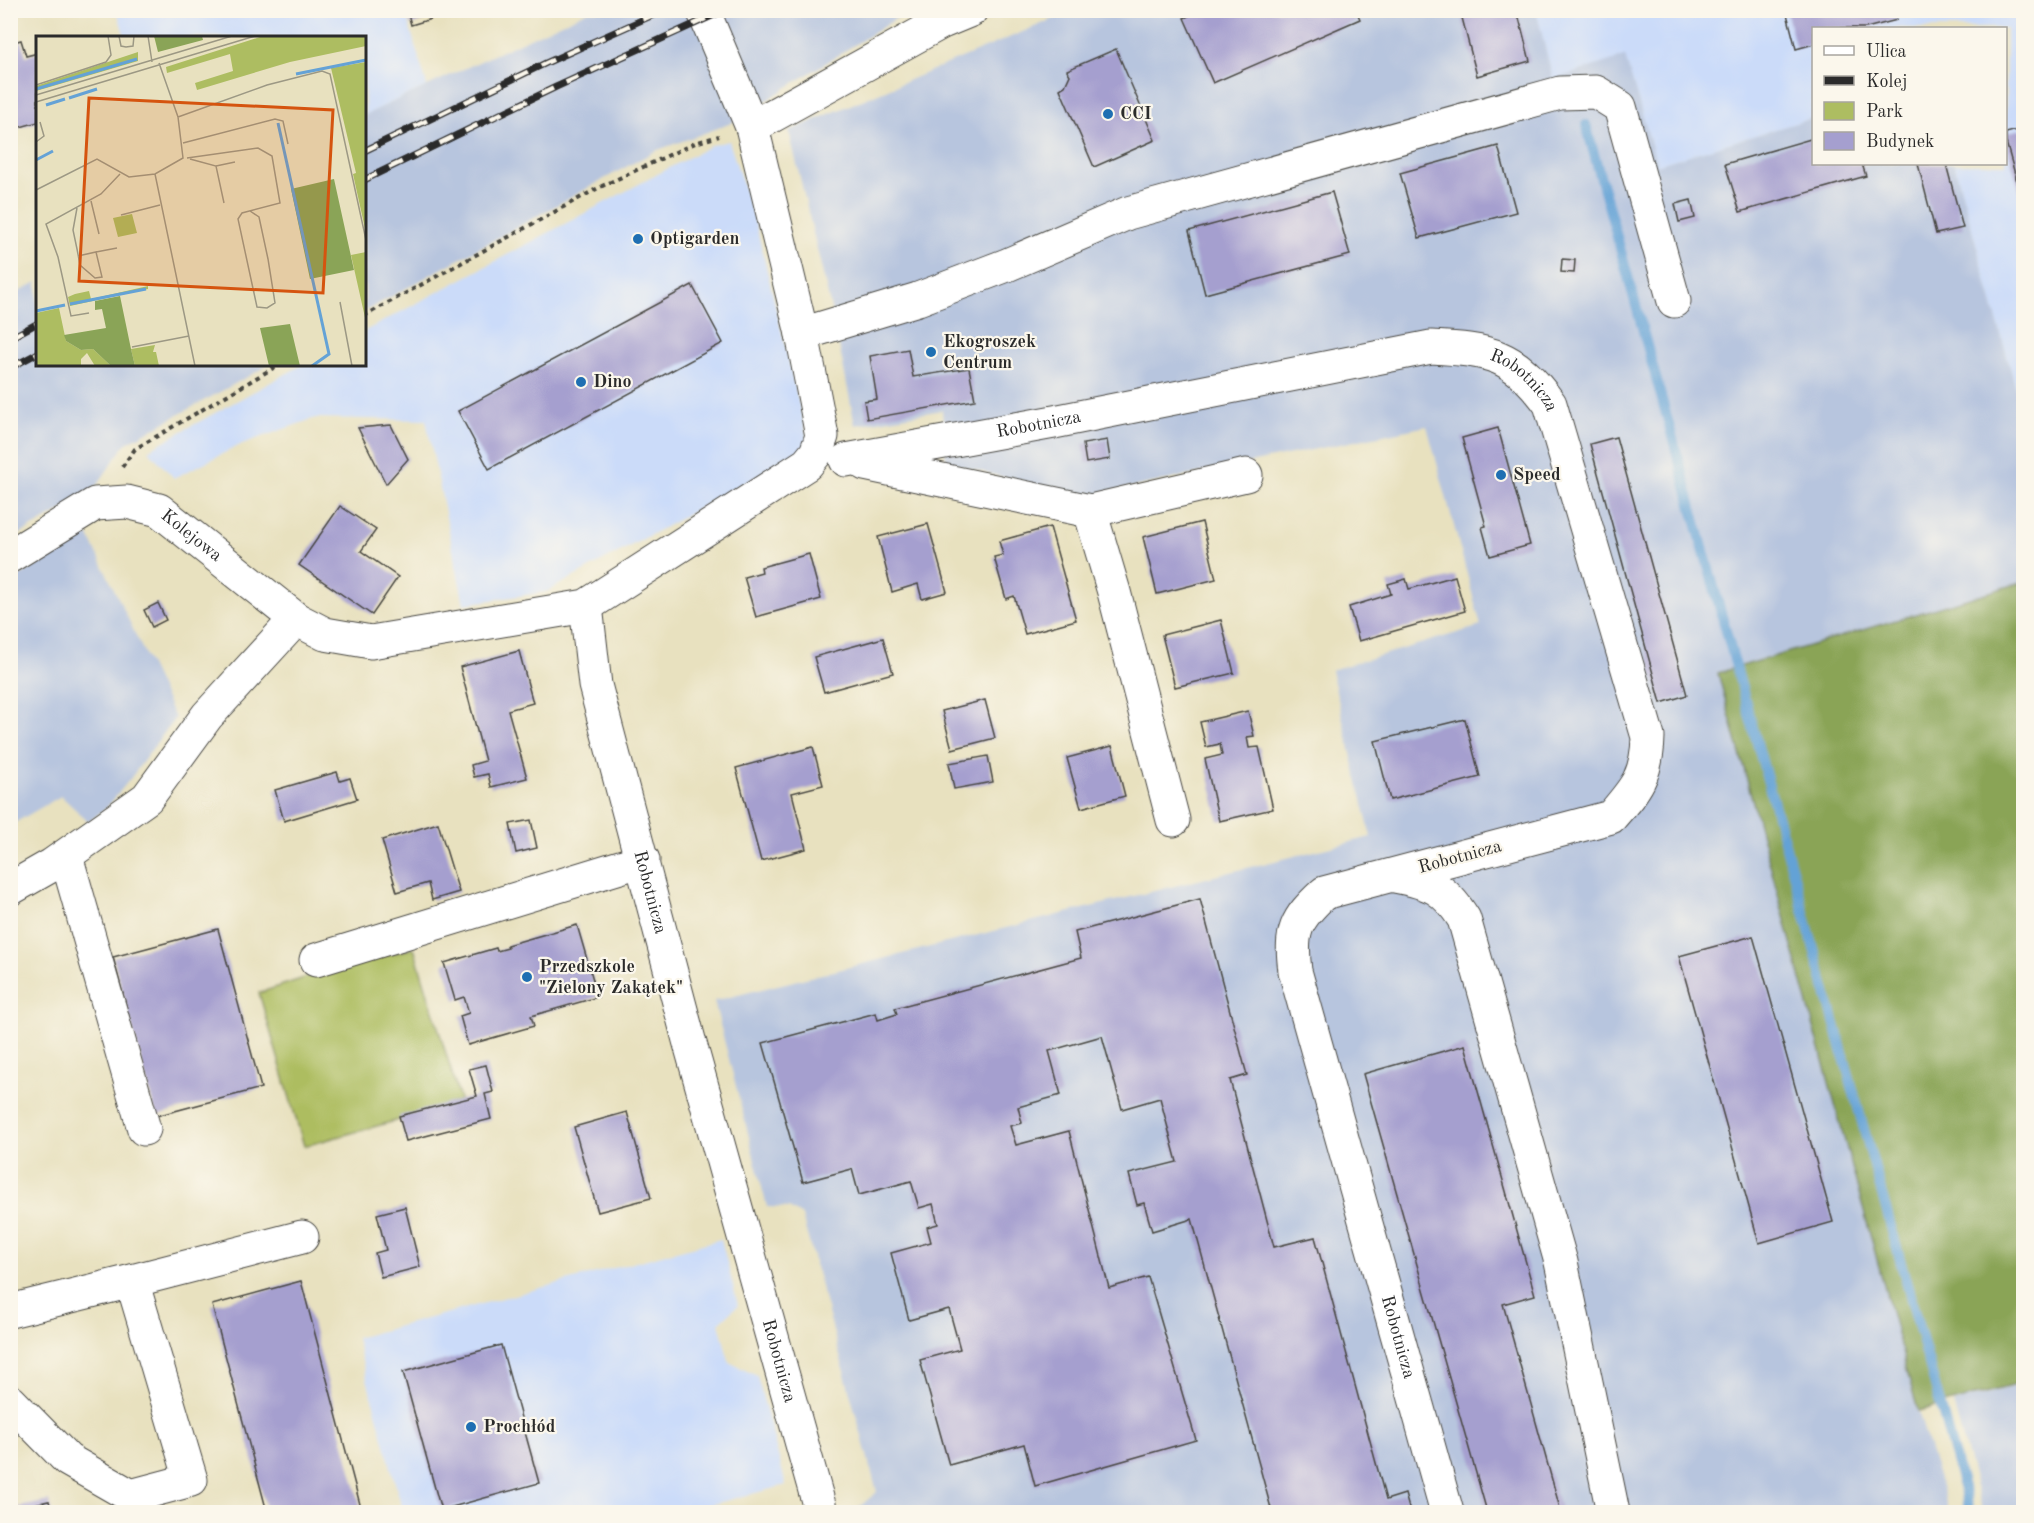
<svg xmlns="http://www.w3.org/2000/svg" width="2034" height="1523" viewBox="0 0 2034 1523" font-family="'Old Standard TT',serif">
<rect width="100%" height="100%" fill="#fbf7ec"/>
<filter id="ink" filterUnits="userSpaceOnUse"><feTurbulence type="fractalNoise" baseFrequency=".0167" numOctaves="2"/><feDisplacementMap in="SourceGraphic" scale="12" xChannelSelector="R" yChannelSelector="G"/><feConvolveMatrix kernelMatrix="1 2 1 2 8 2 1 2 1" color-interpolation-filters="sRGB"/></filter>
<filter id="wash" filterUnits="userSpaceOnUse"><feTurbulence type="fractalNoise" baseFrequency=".008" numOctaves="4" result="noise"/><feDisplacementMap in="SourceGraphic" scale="24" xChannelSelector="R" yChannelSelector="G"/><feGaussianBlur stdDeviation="1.35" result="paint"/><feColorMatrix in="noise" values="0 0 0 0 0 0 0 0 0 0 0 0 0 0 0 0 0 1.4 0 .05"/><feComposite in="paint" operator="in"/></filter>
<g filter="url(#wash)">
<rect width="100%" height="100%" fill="#e8e1bf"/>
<g fill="#cbdbf9">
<polygon points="117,11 405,11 427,86 365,115 364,38 125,37"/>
<polygon points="1536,11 2023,11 2023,415 1954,164 2006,164 2006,28 1814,28 1813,118 1657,165 1625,57 1553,80"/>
<polygon points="729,141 756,225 810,448 546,592 464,604 426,420 315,418 242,444 174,478 148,450 302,365 364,364 365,331 712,145"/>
<polygon points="721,1239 738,1305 719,1323 724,1342 729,1362 757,1376 786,1485 683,1512 403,1512 356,1338"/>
</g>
<g fill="#b7c5de">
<polygon points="1536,10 1553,80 1625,56 1657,165 1813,118 1814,164 1954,164 2023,415 2023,582 1718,673 1918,1411 1949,1512 853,1512 877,1492 826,1305 802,1216 789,1208 767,1207 714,1001 1371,837 1331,670 1481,626 1427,426 1080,498 946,462 942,410 855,425 835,325 789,131 1072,11"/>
<polygon points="588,11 914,11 900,16 729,124 655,151 365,311 365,115"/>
<polygon points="37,282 38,364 269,365 125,444 91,494 11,539 11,296"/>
<polygon points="88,534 175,718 130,779 108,806 89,822 61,796 11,825 11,581"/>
<polygon points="2023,1384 2023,1512 1983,1512 1953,1403"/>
</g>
<polygon fill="#adbd61" stroke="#6c7446" stroke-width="1.5" points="414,948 461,1103 304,1146 259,993 322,972"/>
<polygon fill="#8aa457" stroke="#5a6841" stroke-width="1.5" points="2023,582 2023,1383 1918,1411 1718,673"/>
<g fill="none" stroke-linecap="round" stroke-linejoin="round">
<polyline stroke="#64a2d6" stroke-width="10" points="1586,125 1970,1512"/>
</g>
<g id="blocks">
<g fill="#a59fcf">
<polygon points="407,10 429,10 431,19 411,25"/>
<polygon points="1202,10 1356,10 1360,19 1213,83 1184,18"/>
<polygon points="1460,10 1517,10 1530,61 1477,76"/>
<polygon points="1786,10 1894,10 1897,20 1866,28 1814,28 1814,44 1796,49"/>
<polygon points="21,40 26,56 38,53 38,122 10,130 10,43"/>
<polygon points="1116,49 1155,140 1094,167 1060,89 1065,86 1070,75 1067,70"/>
<polygon points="2024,128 2024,203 2023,203 2006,142 2006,133"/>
<polygon points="1814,138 1814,164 1862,164 1866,176 1740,212 1725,164"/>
<polygon points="1498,146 1516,212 1419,238 1400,173"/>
<polygon points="1918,164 1946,164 1963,228 1936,234"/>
<polygon points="1332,192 1350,255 1205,294 1189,231"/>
<polygon points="1691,200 1695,218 1679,222 1675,204"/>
<polygon points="1562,259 1575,260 1574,273 1561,272"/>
<polygon points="692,285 723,343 489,469 458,411"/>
<polygon points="908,349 913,377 969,368 975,400 867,419 864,401 877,399 870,356"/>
<polygon points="391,425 408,459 386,484 358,428"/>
<polygon points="1498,428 1530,545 1490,556 1482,527 1486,526 1462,438"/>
<polygon points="1616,437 1687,695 1661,703 1590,444"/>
<polygon points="1107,440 1110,459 1086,463 1083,444"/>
<polygon points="340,506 376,530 361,551 398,577 372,615 299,565"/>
<polygon points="1202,522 1216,579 1157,594 1143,537"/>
<polygon points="928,524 947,592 922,599 918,584 892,592 878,537"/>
<polygon points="1050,527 1076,620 1025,634 1014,596 1006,599 994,557 1003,555 999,541"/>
<polygon points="809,554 821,599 756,617 744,577 762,572 761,567"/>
<polygon points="1455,576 1465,611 1359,641 1349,607 1391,594 1388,584 1406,579 1409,589"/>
<polygon points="158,603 166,620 152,627 144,610"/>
<polygon points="1221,620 1234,673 1175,687 1162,635"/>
<polygon points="883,638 893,673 824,692 814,657"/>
<polygon points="519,651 533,703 508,710 527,778 491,787 488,774 474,777 471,765 485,761 460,667"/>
<polygon points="985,700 995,738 952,749 942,711"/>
<polygon points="1248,711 1254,736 1247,737 1249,748 1259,747 1273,809 1219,821 1205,759 1222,755 1220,744 1206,747 1200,722"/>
<polygon points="1465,719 1480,777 1390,800 1375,741"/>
<polygon points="1112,746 1125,796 1081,808 1067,758"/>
<polygon points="813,747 823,785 792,793 806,849 761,861 736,768"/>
<polygon points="988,756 993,782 954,789 949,763"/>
<polygon points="337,772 340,781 350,778 357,799 284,821 275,790"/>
<polygon points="531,820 537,848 516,853 510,824"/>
<polygon points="438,823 459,892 432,900 428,883 397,892 382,840"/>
<polygon points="1200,899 1247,1075 1230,1080 1274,1247 1315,1237 1386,1500 1405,1494 1410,1512 1272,1512 1192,1219 1152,1231 1144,1203 1137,1205 1129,1174 1177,1162 1160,1098 1122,1109 1102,1036 1049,1051 1061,1095 1018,1107 1022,1123 1010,1126 1016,1145 1069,1131 1109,1288 1148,1277 1196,1440 1035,1486 1024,1444 949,1465 920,1360 960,1349 949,1309 909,1320 891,1253 931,1242 927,1227 938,1224 933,1204 919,1208 911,1181 859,1195 852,1169 803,1182 763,1043 876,1013 878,1020 897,1014 895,1008 1081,958 1075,932"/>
<polygon points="577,925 598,997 531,1016 534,1026 468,1045 460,1016 469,1013 464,997 455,1000 444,963 496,948 497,951 508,948 507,945"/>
<polygon points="218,929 261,1088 156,1116 113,957"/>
<polygon points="1753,936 1833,1222 1759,1243 1679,956"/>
<polygon points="1465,1045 1535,1295 1503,1304 1561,1512 1487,1512 1363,1074"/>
<polygon points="486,1065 493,1092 485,1094 491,1119 406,1141 399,1116 477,1096 469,1069"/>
<polygon points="627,1112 651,1198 598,1212 574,1127"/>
<polygon points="405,1207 420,1267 381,1277 375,1253 386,1250 377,1214"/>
<polygon points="301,1281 362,1512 267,1512 212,1305"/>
<polygon points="501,1345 539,1483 441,1510 403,1372"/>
<polygon points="49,1501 52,1512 10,1512 10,1509"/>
</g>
</g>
</g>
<g filter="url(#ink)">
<use href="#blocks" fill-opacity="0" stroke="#474641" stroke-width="1.5"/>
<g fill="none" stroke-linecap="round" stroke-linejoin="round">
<g stroke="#474641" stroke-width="35">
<g id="minor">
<polyline points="752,127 942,22 971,10"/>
<polyline points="802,334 918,299 1007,265 1128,213 1560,93 1596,92 1620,107 1674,301"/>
<path id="s1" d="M846 460 1054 422 1431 347C1490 350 1514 354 1550 404L1648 737C1647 776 1636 788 1611 817L1324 893C1295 920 1290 931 1295 971L1447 1512"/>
<polyline points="865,464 1090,511 1114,592 1173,820"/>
<polyline points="1090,511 1246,475"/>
<path id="s2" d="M10 556 95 504 127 502 159 510 296 619 325 634 371 642 586 606 807 464 816 453 822 436 802 334 752 127 703 10"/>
<path id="s3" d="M586 606 595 685 689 1040 821 1512"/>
<polyline points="66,856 144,1129"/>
<path d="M1395 876C1431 883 1444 887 1464 919L1561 1262 1613 1512"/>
<polyline points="10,889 52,865 147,798 207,716 296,619"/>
<polyline points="316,960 643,860"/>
<polyline points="132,1281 302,1237"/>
<polyline points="10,1311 132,1281 191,1480 131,1496 68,1460 10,1401"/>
</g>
</g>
<g stroke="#474641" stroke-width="4" stroke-dasharray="4.5 4.5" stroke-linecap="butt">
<polyline points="364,316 600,187 695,143 719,136"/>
<polyline points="122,467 135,449 280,364"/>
</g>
<use href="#minor" stroke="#fff" stroke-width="33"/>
<g stroke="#2b2b2b" stroke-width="7">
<g id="rail">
<polyline points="364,151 546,63 664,10"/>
<polyline points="364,180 556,87 725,10"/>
<polyline points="10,338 38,323"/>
<polyline points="10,368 38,353"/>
</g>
</g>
<use href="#rail" stroke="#fbf7ec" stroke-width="4.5" stroke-dasharray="14" stroke-linecap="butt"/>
</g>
</g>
<g fill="#1f6fb2" stroke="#fbf7ec" stroke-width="2">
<circle cx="1108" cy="114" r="6"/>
<circle cx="638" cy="239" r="6"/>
<circle cx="931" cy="352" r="6"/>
<circle cx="581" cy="382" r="6"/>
<circle cx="1501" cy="475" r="6"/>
<circle cx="527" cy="977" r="6"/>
<circle cx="471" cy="1427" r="6"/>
</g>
<g text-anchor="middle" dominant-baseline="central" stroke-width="4.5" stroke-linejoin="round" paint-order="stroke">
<g font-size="18" font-weight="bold" fill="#2b2b2b" stroke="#fbf7ec" text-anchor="start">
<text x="1120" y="114">CCI</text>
<text x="650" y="239">Optigarden</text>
<text x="943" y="342">Ekogroszek<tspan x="943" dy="21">Centrum</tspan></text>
<text x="593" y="382">Dino</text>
<text x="1513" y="475">Speed</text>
<text x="539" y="967">Przedszkole<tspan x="539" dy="21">"Zielony Zakątek"</tspan></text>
<text x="483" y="1427">Prochłód</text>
</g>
<g font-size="18" fill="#2b2b2b" stroke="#fbf7ec">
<text stroke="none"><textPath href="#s1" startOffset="699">Robotnicza</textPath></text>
<text stroke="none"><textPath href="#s1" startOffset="196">Robotnicza</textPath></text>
<text stroke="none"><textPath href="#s2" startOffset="206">Kolejowa</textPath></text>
<text transform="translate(1460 857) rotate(-15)">Robotnicza</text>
<text stroke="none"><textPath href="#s3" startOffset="294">Robotnicza</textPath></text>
<text stroke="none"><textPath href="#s1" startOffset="1938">Robotnicza</textPath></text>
<text stroke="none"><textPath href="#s3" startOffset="780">Robotnicza</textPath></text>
</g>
</g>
<g transform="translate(36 36)">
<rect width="330" height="330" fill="#e8e1bf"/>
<path d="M227 0H330V10L254 26 161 54 159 47 197 35 194 18 131 37 130 31ZM102 16V25L0 55V50ZM330 26V197L317 138 320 137 295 32ZM96 178 101 197 82 201 77 182ZM330 216V286L315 219ZM112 250V253L34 270 32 261 39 258 53 255 55 263ZM23 272 30 305 45 314 57 313 75 330H59L51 317 45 323V330H0V277ZM119 309 117 316H120L123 330H99L95 313Z" fill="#adbd61"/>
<path d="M118 0H166L167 4 122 16ZM298 143 318 234 274 243 255 153ZM84 260 95 313 99 330H75L57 313 45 314 30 305 28 299 70 292 66 273 59 274V265ZM254 288 264 330H233L224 292Z" fill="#8aa457"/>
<path fill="none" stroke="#64a2d6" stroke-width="3" d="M260 38 330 24M0 53 101 23M33 62 61 53M10 69 29 63M242 87 293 318 276 330M0 124 17 115M34 268 110 253M0 275 29 269"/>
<path fill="none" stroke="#9c9884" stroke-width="1.5" d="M83 0 85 10 90 11 97 10 98 0M112 0 116 26M0 49 70 26 75 19 72 0M0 59 196 0M0 66 219 0M142 81 231 49 286 35 294 38 330 204M0 106 8 100 4 86M147 107 239 83 247 85 252 108M151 122 222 112 236 120 244 167 206 177 202 183 221 271 231 272 239 267 232 223 223 181 214 175M154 123 180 130 188 167M180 130 199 126M119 138 159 330M0 154 61 123 93 141 119 138 147 122 142 81 123 27M55 165 63 198M41 172 37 194 41 213 44 229 59 242 66 241 60 216 42 220M85 179 124 169M60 216 81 212M304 266 316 330M53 277 35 280 22 221 10 188 65 158 84 138M96 311 153 300"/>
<path fill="#d5540f" fill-opacity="0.15" stroke="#d5540f" stroke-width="3" d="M53 62 297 74 287 257 43 245Z"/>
<rect width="330" height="330" fill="none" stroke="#2b2b2b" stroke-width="3"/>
</g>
<rect width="2034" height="1523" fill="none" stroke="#fbf7ec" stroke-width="36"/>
<rect x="1812" y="27" width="195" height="138" fill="#fbf7ec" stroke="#a8a59f" stroke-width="1.5"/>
<rect x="1824" y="46" width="30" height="9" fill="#ffffff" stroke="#a8a59f" stroke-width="1.5"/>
<text x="1866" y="57" font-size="18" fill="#2b2b2b">Ulica</text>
<rect x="1824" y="76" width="30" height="9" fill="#2b2b2b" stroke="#a8a59f" stroke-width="1.5"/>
<text x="1866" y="87" font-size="18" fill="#2b2b2b">Kolej</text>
<rect x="1824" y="102" width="30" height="18" fill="#adbd61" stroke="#a8a59f" stroke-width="1.5"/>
<text x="1866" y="117" font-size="18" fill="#2b2b2b">Park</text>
<rect x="1824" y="132" width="30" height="18" fill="#a59fcf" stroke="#a8a59f" stroke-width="1.5"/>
<text x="1866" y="147" font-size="18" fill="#2b2b2b">Budynek</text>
</svg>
